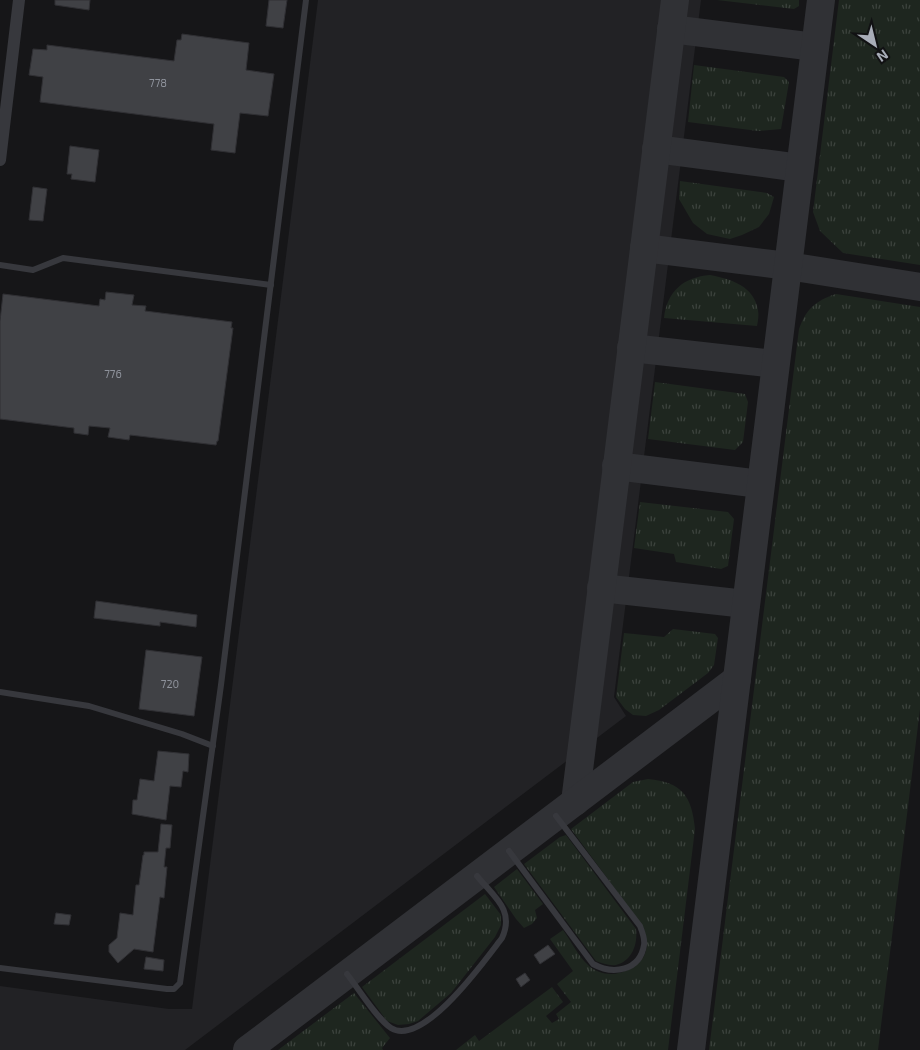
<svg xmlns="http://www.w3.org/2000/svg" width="920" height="1050" viewBox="0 0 920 1050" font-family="'Exo 2',sans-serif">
<defs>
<pattern id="grass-tufts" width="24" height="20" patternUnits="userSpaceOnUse" patternTransform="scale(1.25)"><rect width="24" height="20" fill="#1e261f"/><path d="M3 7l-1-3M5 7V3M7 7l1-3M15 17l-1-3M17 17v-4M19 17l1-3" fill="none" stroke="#3c433d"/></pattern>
</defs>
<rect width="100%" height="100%" fill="#161618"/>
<polygon fill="#222225" points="318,0 701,0 614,697 626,716 185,1050 0,1050 0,986 169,1009 192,1009"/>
<g fill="url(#grass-tufts)">
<polygon points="717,0 799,0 799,6 794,9"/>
<polygon points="839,0 920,0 920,265 843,253 820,231 813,212"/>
<polygon points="694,65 784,77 789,82 781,129 758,131 688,122"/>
<polygon points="680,181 767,193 774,197 769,214 759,227 742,235 730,239 707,234 693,223 679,199"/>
<path d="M710 275C731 279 754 286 758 310 759 315 758 321 757 326L664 318C667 291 684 277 710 275Z"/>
<path d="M836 294 920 307V709L878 1050H709L799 329C806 309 815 301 836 294Z"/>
<polygon points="655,382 745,394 748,402 743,442 735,450 648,439"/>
<polygon points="640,502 728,512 734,519 728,566 721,569 676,562 674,554 634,548"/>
<polygon points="673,629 715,634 718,638 714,665 708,673 659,710 646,716 633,715 625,709 616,697 624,633 664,637"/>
<path d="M648 779C682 782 692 796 695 829L668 1050H456L475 1035 479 1041 552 987 563 1002 546 1016 552 1023 559 1019 556 1014 571 1002 557 984 573 971 550 939 563 930C571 941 578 956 588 965 604 980 630 975 643 958 649 949 646 937 644 928L571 829 633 782Z"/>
<path d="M566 835 636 929C638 944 632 961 616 965 609 966 602 963 596 961L524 864 560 837Z"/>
<polygon points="517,869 543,904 535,910 537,918 532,924 524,928 516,919 494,887"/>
<polygon points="485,894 501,915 501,925 495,937 451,993 418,1021 409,1024 398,1025 387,1021 362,987"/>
<polygon points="354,993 390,1038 382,1048 383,1050 278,1050"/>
</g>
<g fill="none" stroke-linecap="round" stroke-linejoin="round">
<g stroke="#303135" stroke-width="28">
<polyline points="671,29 815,47"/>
<polyline points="656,149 800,168"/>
<polyline points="644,248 788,266 920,287"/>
<polyline points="631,348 775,364"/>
<polyline points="616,466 760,484"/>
<polyline points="601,588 746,604"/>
<polyline points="575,802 675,0"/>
<polyline points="247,1050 737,679"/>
<polyline points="691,1050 821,0"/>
</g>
</g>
<g fill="#404145" stroke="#303034">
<polygon points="55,0 90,0 89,10 55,5"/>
<polygon points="269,0 287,0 283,28 266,26"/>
<polygon points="182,34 249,43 246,70 274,74 268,116 240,113 235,153 211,150 214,124 40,102 43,77 29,75 33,49 47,50 47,45 174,61 177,40 181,40"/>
<polygon points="70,146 99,150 95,182 71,179 72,174 67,174"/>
<polygon points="33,187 47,189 43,221 29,220"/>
<polygon points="106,292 134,295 132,305 146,306 145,311 232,322 231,328 233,328 218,441 217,441 216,445 130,435 129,440 108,437 110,428 89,426 88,435 74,433 74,428 0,419 0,321 3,294 99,306 100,299 105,300"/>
<polygon points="96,601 197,615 196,627 160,622 160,626 94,618"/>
<polygon points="146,650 202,657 194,716 139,709"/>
<polygon points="158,751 189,754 188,772 183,771 181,787 170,786 166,820 132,814 133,800 137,800 140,779 154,781"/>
<polygon points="161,824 172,825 170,848 166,848 164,867 167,867 164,898 160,897 153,952 134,949 118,963 109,952 109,945 117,938 120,913 133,915 136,885 139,885 143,855 144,855 144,852 158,852"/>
<polygon points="56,913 71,915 69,925 54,924"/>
<polygon points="548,945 555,954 540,964 534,955"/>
<polygon points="146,957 164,960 163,971 144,969"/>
<polygon points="525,973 530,980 521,987 516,979"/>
</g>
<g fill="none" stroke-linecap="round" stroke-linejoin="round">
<g stroke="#37383d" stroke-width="6">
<polyline points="0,265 33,270 63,258 271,285"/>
<polyline points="0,692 89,706 182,734 213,746"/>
<path d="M509 851 593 964C613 975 640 971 644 945 645 940 642 931 640 926L556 816"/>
<polyline points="0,968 167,989 174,989 180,983 221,685 306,0"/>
<path d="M347 974C358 988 377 1019 391 1028 423 1048 485 960 502 938 515 910 494 897 477 876"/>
</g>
<polyline stroke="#37383d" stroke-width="12" points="0,160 19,0"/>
</g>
<g text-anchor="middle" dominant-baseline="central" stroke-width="5" stroke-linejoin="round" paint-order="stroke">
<g font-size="11" fill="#8e929b">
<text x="158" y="82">778</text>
<text x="113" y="373">776</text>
<text x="170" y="683">720</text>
</g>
</g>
<g transform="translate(875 45) rotate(145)" stroke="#111113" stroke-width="4" paint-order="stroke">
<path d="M0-4L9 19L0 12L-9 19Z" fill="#a8adb8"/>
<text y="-8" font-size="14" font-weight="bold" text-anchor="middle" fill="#a8adb8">N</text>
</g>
</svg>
